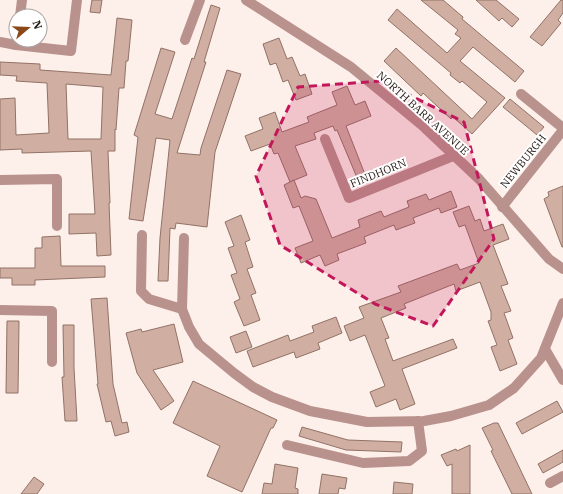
<svg xmlns="http://www.w3.org/2000/svg" width="563" height="494" viewBox="0 0 563 494" font-family="'IBM Plex Serif',serif">
<rect width="100%" height="100%" fill="#fdefe9"/>
<g fill="#d0afa2" stroke="#917266" fill-rule="evenodd">
<polygon points="92,0 102,0 100,13 90,12"/>
<polygon points="421,0 443,0 463,17 462,19 524,71 515,82 473,47 460,61 505,98 472,134 453,117 451,119 423,93 421,96 384,61 396,48 472,119 487,102 462,81 460,83 450,75 451,73 388,20 397,9 447,53 461,38 455,34 458,30"/>
<polygon points="476,0 496,0 519,19 512,27 502,18 499,21"/>
<polygon points="561,0 563,0 563,13 558,20 561,23 542,46 530,37"/>
<polygon points="211,5 220,8 204,62 206,62 177,153 200,155 201,148 227,70 241,74 215,152 207,227 176,223 175,229 170,228 168,281 158,281 160,238 170,140 156,138 143,221 129,219 138,137 134,135 161,48 175,52 155,114 172,119 192,58 194,59"/>
<path d="M117 18 132 20 128 61H126L124 88H119L116 130 115 129V151H108L110 203H109L111 255 97 256 96 233 69 234V214H95L91 151 22 153V149L0 150V99L15 98 16 135 49 133 47 83 16 81 17 76 0 75V62L40 64V70L111 75ZM66 84 103 87 101 139H68Z"/>
<polygon points="279,38 287,59 292,57 300,76 305,74 312,94 296,100 288,80 283,82 276,63 270,65 263,44"/>
<polygon points="347,86 355,105 365,101 371,116 346,126 366,177 358,180 337,130 335,131 333,126 314,133 316,139 295,146 307,175 290,182 278,153 274,154 270,144 251,151 245,136 263,129 259,118 275,112 282,132 309,122 307,117 337,105 332,92"/>
<polygon points="510,99 544,127 537,135 503,107"/>
<polygon points="294,180 301,198 305,196 316,199 332,238 360,227 358,220 381,211 384,217 409,207 407,201 426,194 429,200 451,191 457,207 441,213 439,208 413,218 415,223 396,230 394,225 364,237 366,243 337,254 339,260 325,266 320,255 301,263 295,248 313,241 299,206 293,208 284,185"/>
<polygon points="563,186 563,247 562,247 544,199 549,196 548,192"/>
<polygon points="469,206 475,221 480,219 484,231 503,224 509,239 493,245 508,284 501,286 511,311 504,313 513,338 508,340 517,364 500,371 491,347 497,345 488,321 491,320 491,312 480,282 456,291 454,284 404,304 406,308 381,318 389,338 385,339 393,361 453,339 457,348 402,369 415,404 400,410 396,399 376,407 370,392 385,386 365,335 350,341 344,326 364,318 359,307 401,292 398,286 457,264 460,270 479,263 465,225 459,227 453,212"/>
<polygon points="241,215 250,240 245,242 253,267 247,269 256,293 251,295 260,320 244,326 234,302 240,299 231,275 237,273 228,248 234,246 225,222"/>
<polygon points="60,236 61,266 105,266 105,277 35,280 35,285 12,285 12,278 0,278 0,268 35,268 35,248 42,248 42,237"/>
<polygon points="107,298 113,384 122,423 127,422 129,432 115,436 111,421 106,422 97,384 98,384 91,299"/>
<polygon points="336,317 342,333 318,343 320,349 296,358 294,352 253,367 247,351 288,335 290,341 314,332 312,326"/>
<polygon points="7,321 19,321 18,393 6,393"/>
<polygon points="174,324 183,362 153,370 174,401 161,410 137,373 126,333 141,329 142,332"/>
<polygon points="63,325 74,325 74,368 77,421 65,421 62,377 64,377"/>
<polygon points="246,331 252,347 236,353 230,337"/>
<polygon points="193,381 277,420 273,428 271,428 242,492 207,476 220,446 173,423"/>
<polygon points="557,401 563,412 522,434 516,423"/>
<polygon points="494,423 498,423 532,494 512,494 491,451 493,450 482,428"/>
<polygon points="302,427 348,440 402,442 401,452 346,450 299,436"/>
<polygon points="470,445 470,494 452,494 452,464 447,466 441,455 456,449 457,451"/>
<polygon points="563,450 563,462 543,473 538,464"/>
<polygon points="275,464 298,468 295,488 298,489 298,494 262,494 264,483 272,484"/>
<polygon points="322,474 347,478 345,489 339,488 338,494 319,494"/>
<polygon points="34,477 44,484 37,494 21,494"/>
<polygon points="394,482 413,484 412,494 393,494"/>
</g>
<g fill="none" stroke-linecap="round" stroke-linejoin="round">
<g stroke="#b9928d" stroke-width="10">
<polyline points="246,0 351,67 401,108 424,127 479,179 549,259 563,269"/>
<polyline points="20,16 22,0"/>
<polyline points="17,40 16,45 71,51 77,0"/>
<polyline points="185,40 200,0"/>
<polyline points="0,42 16,45"/>
<polyline points="521,94 563,128"/>
<polyline points="325,139 349,198 453,156"/>
<polyline points="0,180 57,179 57,226"/>
<polyline points="502,207 563,130"/>
<polyline points="142,235 141,291 149,299 182,309"/>
<polyline points="184,238 182,309 189,327 199,344 234,373 253,387 272,397 310,411 367,422 424,421 451,416 489,405 514,388 541,358 563,303"/>
<polyline points="0,310 52,311 52,362"/>
<polyline points="545,349 563,380"/>
<polyline points="287,445 363,463 409,461 422,451 418,421"/>
<polyline points="550,483 563,476"/>
</g>
</g>
<path fill="#c2185b" fill-opacity="0.2" stroke="#c2185b" stroke-width="3" stroke-dasharray="8 5" stroke-linejoin="round" d="M381 81 464 122 494 239 433 326 375 304 280 245 256 176 298 87Z"/>
<g text-anchor="middle" dominant-baseline="central" stroke-width="4" stroke-linejoin="round" paint-order="stroke">
<g font-size="11" fill="#251914" stroke="#fff">
<text transform="translate(423 113) rotate(42)">NORTH BARR AVENUE</text>
<text transform="translate(523 161) rotate(-51)">NEWBURGH</text>
<text transform="translate(378 173) rotate(-22)">FINDHORN</text>
</g>
</g>
<g transform="translate(28 28) rotate(71)"><circle r="19" fill="#ffffff" stroke="#a8a3a1"/>
<path d="M0-3L7 15L0 10L-7 15Z" fill="#8a4718"/>
<text y="-6" font-size="11" font-weight="bold" text-anchor="middle" fill="#251914">N</text>
</g>
</svg>
